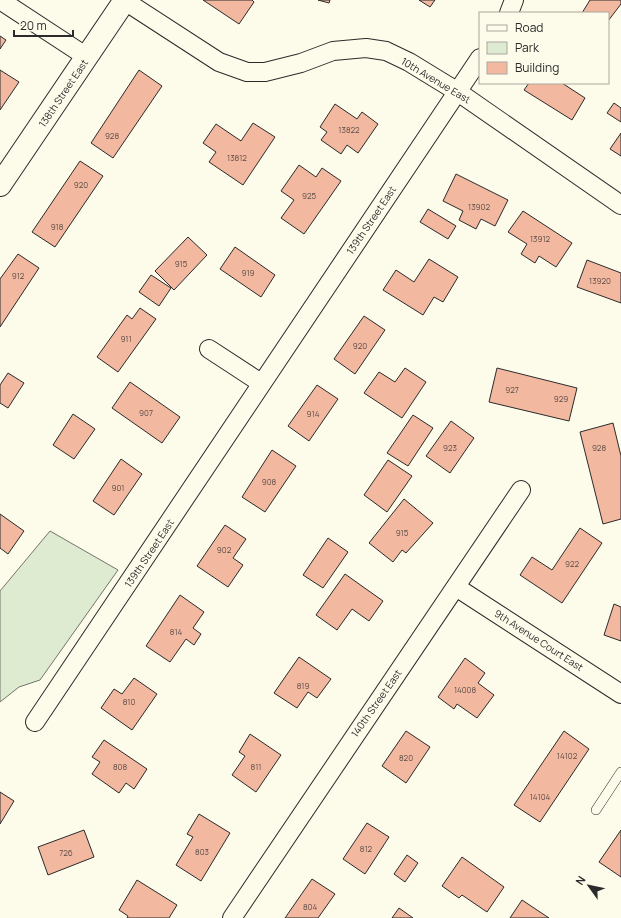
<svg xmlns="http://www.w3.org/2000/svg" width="621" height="918" viewBox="0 0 621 918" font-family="Manrope,sans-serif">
<rect width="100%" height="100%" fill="#fdfbea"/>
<polygon fill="#deebd1" stroke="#74746e" points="50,531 118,570 40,680 19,687 0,702 0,591"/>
<g fill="#f2b8a0" stroke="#2b2b2b">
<polygon points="203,0 252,0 254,2 239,24"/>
<polygon points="318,0 330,0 329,3"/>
<polygon points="419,0 435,0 430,7"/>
<polygon points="590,0 621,0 621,4 608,21 608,13 582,13"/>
<polygon points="0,36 6,40 0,49"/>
<polygon points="0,70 19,82 0,110"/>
<polygon points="139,70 162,86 113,158 91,143"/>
<polygon points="529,83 562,83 585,98 572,120 524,90"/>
<polygon points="614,103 621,108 621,122 607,113"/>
<polygon points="335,104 357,119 362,112 378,124 358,153 347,145 341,154 321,140 327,132 320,127"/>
<polygon points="253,123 275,137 243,185 209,162 216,152 203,143 216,124 241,141"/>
<polygon points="621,133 621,156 610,149"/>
<polygon points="80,161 103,176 55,247 32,232"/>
<polygon points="299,165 316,177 322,168 341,181 304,234 281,218 294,200 281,191"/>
<polygon points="456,174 508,200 495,226 481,219 476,229 459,220 463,211 443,201"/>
<polygon points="428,209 456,226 448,239 420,222"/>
<polygon points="523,211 572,243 556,267 539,256 535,263 521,254 527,244 508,232"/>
<polygon points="188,237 207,255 174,290 155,271"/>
<polygon points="235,247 275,275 261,297 220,269"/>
<polygon points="18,254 39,268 0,327 0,279"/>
<polygon points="429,259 458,277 443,302 434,297 423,315 383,290 396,270 414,282"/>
<polygon points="587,260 621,273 621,303 577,287"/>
<polygon points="151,275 171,288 159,306 139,292"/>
<polygon points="140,308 156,319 118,372 97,357 127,315 132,319"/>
<polygon points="364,316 385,330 355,374 334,359"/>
<polygon points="405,368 426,382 402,418 364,393 379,372 395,382"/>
<polygon points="497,368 577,388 569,421 489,402"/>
<polygon points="8,373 24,383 8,408 0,403 0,385"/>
<polygon points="130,382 180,417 162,443 112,408"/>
<polygon points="317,385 338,399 309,441 288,426"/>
<polygon points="73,414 95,429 74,459 53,445"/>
<polygon points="413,415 433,428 408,466 387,453"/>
<polygon points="451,421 474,438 450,473 426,456"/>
<polygon points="613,423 621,456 621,519 603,524 580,432"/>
<polygon points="272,450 296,466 265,512 242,497"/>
<polygon points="121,459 142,474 114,515 93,501"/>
<polygon points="388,460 412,476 387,512 364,495"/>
<polygon points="404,499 433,523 406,553 402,550 393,562 369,543"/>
<polygon points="0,514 24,531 8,554 0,548"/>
<polygon points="225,525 246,539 233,558 243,565 228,587 197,566"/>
<polygon points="580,528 602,543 562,603 520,575 532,557 552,570"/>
<polygon points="328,538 348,552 323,588 303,575"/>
<polygon points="345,574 383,601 369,621 352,609 337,630 316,615"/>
<polygon points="180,595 204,612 193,628 201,634 194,645 186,639 170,662 146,646"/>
<polygon points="614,604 621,607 621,641 604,635"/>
<polygon points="299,657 331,679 317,698 308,692 297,708 274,693"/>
<polygon points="465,658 485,673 478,683 494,695 477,718 457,704 454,709 438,697"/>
<polygon points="134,678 157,694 132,730 101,708 114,689 122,694"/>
<polygon points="406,731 430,747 406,783 382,766"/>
<polygon points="564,731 589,749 540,822 514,805"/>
<polygon points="250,734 281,755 256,792 232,775 245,756 239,752"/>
<polygon points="104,740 147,769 134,789 126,783 119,793 92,774 100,762 92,757"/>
<polygon points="0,792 14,801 0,824"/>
<polygon points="199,814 230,833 201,881 176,865 193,837 187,834"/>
<polygon points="367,823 389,837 365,874 343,859"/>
<polygon points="84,830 94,857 48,875 38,847"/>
<polygon points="621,830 621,877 599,862"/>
<polygon points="407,855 418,863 405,882 394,874"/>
<polygon points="462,857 504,887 487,912 462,895 459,898 442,886"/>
<polygon points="312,879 335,894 318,918 285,918"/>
<polygon points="137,880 177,905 169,918 127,918 128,916 119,910"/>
<polygon points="522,900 549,918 510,918"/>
<polygon points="399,908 413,918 392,918"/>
</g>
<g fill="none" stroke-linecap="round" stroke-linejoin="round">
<g stroke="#2b2b2b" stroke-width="10">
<polyline id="service" points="596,810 621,772"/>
</g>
<g stroke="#2b2b2b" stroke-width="20">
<g id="minor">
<polyline points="0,0 87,57"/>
<polyline points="125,1 219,62 247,72 265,72 301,63 333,51 366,48 386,51 409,62 458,92 621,205"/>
<polyline points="509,13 514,0"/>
<polyline points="209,349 261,383"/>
<polyline points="456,587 621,694"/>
<polyline points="35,722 480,58"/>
<polyline points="232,918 521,490"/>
</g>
</g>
<g stroke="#2b2b2b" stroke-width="24">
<polyline id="tertiary" points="0,185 125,0"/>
</g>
<use href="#service" stroke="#fdfbea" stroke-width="9"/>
<use href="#minor" stroke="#fdfbea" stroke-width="18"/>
<use href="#tertiary" stroke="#fdfbea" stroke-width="22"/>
</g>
<g text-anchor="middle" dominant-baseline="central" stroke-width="3" stroke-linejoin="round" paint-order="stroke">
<g font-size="8" fill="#5d4e48">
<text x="349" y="129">13822</text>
<text x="112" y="135">928</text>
<text x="237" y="157">13812</text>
<text x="81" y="184">920</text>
<text x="309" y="195">925</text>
<text x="479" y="206">13902</text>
<text x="57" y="226">918</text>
<text x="540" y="238">13912</text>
<text x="181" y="263">915</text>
<text x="248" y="272">919</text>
<text x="18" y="275">912</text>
<text x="600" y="280">13920</text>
<text x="126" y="338">911</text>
<text x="360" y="345">920</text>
<text x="512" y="389">927</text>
<text x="561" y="398">929</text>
<text x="146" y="412">907</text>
<text x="313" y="413">914</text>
<text x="450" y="447">923</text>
<text x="599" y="447">928</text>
<text x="269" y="481">908</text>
<text x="118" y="487">901</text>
<text x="402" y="532">915</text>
<text x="224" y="549">902</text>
<text x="572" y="563">922</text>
<text x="176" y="631">814</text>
<text x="303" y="685">819</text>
<text x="465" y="689">14008</text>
<text x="129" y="701">810</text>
<text x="567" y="755">14102</text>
<text x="406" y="757">820</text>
<text x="120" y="766">808</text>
<text x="256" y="766">811</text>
<text x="540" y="796">14104</text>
<text x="366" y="848">812</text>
<text x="202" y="851">803</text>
<text x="66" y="852">726</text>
<text x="310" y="906">804</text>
</g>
<g font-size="10" fill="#2b2b2b" stroke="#fdfbea">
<text transform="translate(436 80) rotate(31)">10th Avenue East</text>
<text transform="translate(63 93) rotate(-56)">138th Street East</text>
<text transform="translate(371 220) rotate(-56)">139th Street East</text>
<text transform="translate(149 553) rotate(-56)">139th Street East</text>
<text transform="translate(539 640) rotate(33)">9th Avenue Court East</text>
<text transform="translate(376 703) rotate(-55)">140th Street East</text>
</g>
</g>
<rect x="479" y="12" width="130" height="72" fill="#fdfbea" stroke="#a9a89e"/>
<rect x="487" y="25" width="20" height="6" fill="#fdfbea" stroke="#a9a89e"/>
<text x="515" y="32" font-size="12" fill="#2b2b2b">Road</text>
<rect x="487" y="42" width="20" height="12" fill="#deebd1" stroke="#a9a89e"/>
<text x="515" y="52" font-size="12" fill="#2b2b2b">Park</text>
<rect x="487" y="62" width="20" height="12" fill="#f2b8a0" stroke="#a9a89e"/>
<text x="515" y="72" font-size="12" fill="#2b2b2b">Building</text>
<g transform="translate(589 886) rotate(303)" stroke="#fdfbea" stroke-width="3" paint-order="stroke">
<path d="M0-3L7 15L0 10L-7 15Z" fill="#2b2b2b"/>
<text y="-6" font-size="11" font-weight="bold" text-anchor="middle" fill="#2b2b2b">N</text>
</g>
<path d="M14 30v6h59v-6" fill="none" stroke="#2b2b2b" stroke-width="2"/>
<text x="20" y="30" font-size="12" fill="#2b2b2b" stroke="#fdfbea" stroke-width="3" paint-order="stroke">20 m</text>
</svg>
